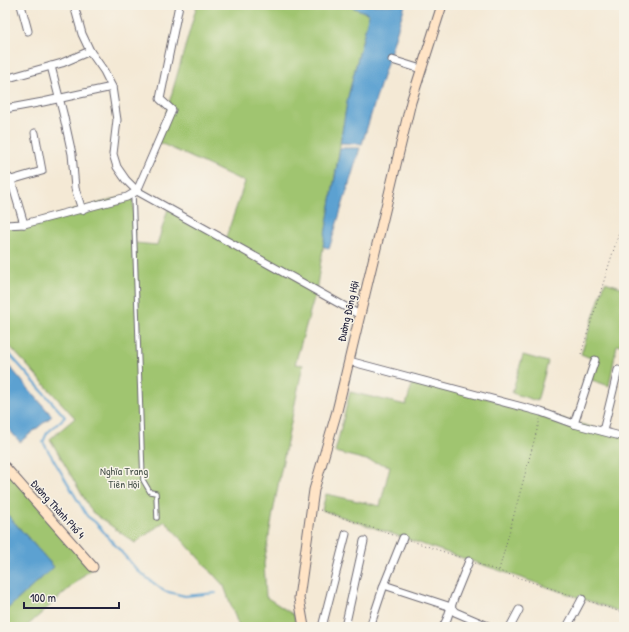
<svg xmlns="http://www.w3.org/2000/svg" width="629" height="632" viewBox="0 0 629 632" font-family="'Patrick Hand',sans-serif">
<rect width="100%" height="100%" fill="#f7f3e8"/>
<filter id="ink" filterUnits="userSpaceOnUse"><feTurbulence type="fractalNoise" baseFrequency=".025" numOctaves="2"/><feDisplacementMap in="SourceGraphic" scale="8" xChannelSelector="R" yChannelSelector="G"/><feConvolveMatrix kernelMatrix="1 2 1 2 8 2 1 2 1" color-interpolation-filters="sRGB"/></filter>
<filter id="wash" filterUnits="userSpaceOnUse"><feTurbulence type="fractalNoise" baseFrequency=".012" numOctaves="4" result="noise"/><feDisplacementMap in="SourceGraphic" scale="16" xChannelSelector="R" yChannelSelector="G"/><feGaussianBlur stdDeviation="0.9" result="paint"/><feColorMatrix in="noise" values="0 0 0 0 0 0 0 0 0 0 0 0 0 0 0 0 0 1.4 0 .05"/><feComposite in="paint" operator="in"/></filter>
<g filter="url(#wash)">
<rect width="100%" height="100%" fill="#f4e9d5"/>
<g fill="#a0c56f" stroke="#617455">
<polygon points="197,5 350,5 350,6 369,14 348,97 316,291 295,364 303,365 279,480 264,563 266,597 294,615 296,627 239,627 224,586 165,521 135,543 92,512 50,439 75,418 5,341 5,225 24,224 133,194 135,243 157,245 168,209 225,240 245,182 158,142"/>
<polygon points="605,282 624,288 624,346 617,345 609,386 589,379 595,360 581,354"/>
<polygon points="523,355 548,362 537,401 512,393"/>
<polygon points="414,378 624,436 624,613 322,510 326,494 380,506 390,466 335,452 350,392 406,405"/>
<polygon points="5,467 93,567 26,627 5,627 5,611 54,567 5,512"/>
</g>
<g fill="#5ca1d1" stroke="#3f6286">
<polygon points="350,5 405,5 362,144 340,143 348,97 369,14 350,6"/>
<polygon points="340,148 360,148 329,249 323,246"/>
<polygon points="5,361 52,416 20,442 5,425"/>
<polygon points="5,512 54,567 5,611 5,568 7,565 5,563"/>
</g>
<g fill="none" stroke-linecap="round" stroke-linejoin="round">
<polyline stroke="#5ca1d1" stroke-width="2" points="5,349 65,417 47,433 43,442 87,516 95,522 138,571 164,591 185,596 216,593"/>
</g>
</g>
<g filter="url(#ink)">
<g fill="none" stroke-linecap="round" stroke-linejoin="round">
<g stroke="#6c6871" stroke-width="5.5">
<polyline id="lane" points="133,194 143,480 150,492 156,493 157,518"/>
</g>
<g stroke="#6c6871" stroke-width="9">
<g id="street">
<polyline points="21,5 28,31"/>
<polyline points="74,5 82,34 90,51 104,71 112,87 117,120 113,154 117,167 126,180 137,191 360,315"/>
<polyline points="392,60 421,69"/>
<polyline points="51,66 63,113 72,154 75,188 82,210"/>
<polyline points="5,79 62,63 90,51"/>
<polyline points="5,109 43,102 112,87"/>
<polyline points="5,174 11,180 24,224 127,197 137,191 172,110 160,99 179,5"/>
<polyline points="11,180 42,171 35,133"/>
<polyline points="5,225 24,224"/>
<polyline points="349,361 541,412 574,424 624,437"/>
<polyline points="574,424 595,360"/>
<polyline points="603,431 618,370"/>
<polyline points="384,585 451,607 455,612 490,627"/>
<polyline points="322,627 346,534"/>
<polyline points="345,627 364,541"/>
<polyline points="370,627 384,585 403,538"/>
<polyline points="443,627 447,619 454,598 469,561"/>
<polyline points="510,627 519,610"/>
<polyline points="567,627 582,599"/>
</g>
</g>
<g stroke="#6c6871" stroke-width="11">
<g id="secondary">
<polyline points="5,467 93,567"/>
<polyline points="304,627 299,598 314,490 337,411 411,102 442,5"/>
</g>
</g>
<g stroke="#6c6871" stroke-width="1" stroke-dasharray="1 3" stroke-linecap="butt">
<polyline points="581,354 624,217"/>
<polyline points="320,510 396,536"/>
<polyline points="409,540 462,558"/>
<polyline points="475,563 576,597"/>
<polyline points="499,570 540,419"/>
<polyline points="589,601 624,613"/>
</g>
<use href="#lane" stroke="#fff" stroke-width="3.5"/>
<use href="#street" stroke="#fff" stroke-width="7"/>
<use href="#secondary" stroke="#ffe4c6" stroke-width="9"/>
</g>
</g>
<g text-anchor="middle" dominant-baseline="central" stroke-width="3" stroke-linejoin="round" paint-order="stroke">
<g font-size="11" fill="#22223b" stroke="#f7f3e8">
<text transform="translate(348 311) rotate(-77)">Đường Đông Hội</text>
<text transform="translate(58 509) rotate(48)">Đường Thành Phố 4</text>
</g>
<g font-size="11" fill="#48534b" stroke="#f7f3e8">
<text x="124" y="471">Nghĩa Trang<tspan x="124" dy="13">Tiên Hội</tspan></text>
</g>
</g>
<rect width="629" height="632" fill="none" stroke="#f7f3e8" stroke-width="20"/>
<path d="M24 602v6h95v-6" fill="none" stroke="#22223b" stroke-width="2"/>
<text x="30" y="602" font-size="12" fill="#22223b" stroke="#f7f3e8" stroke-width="3" paint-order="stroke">100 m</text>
</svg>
